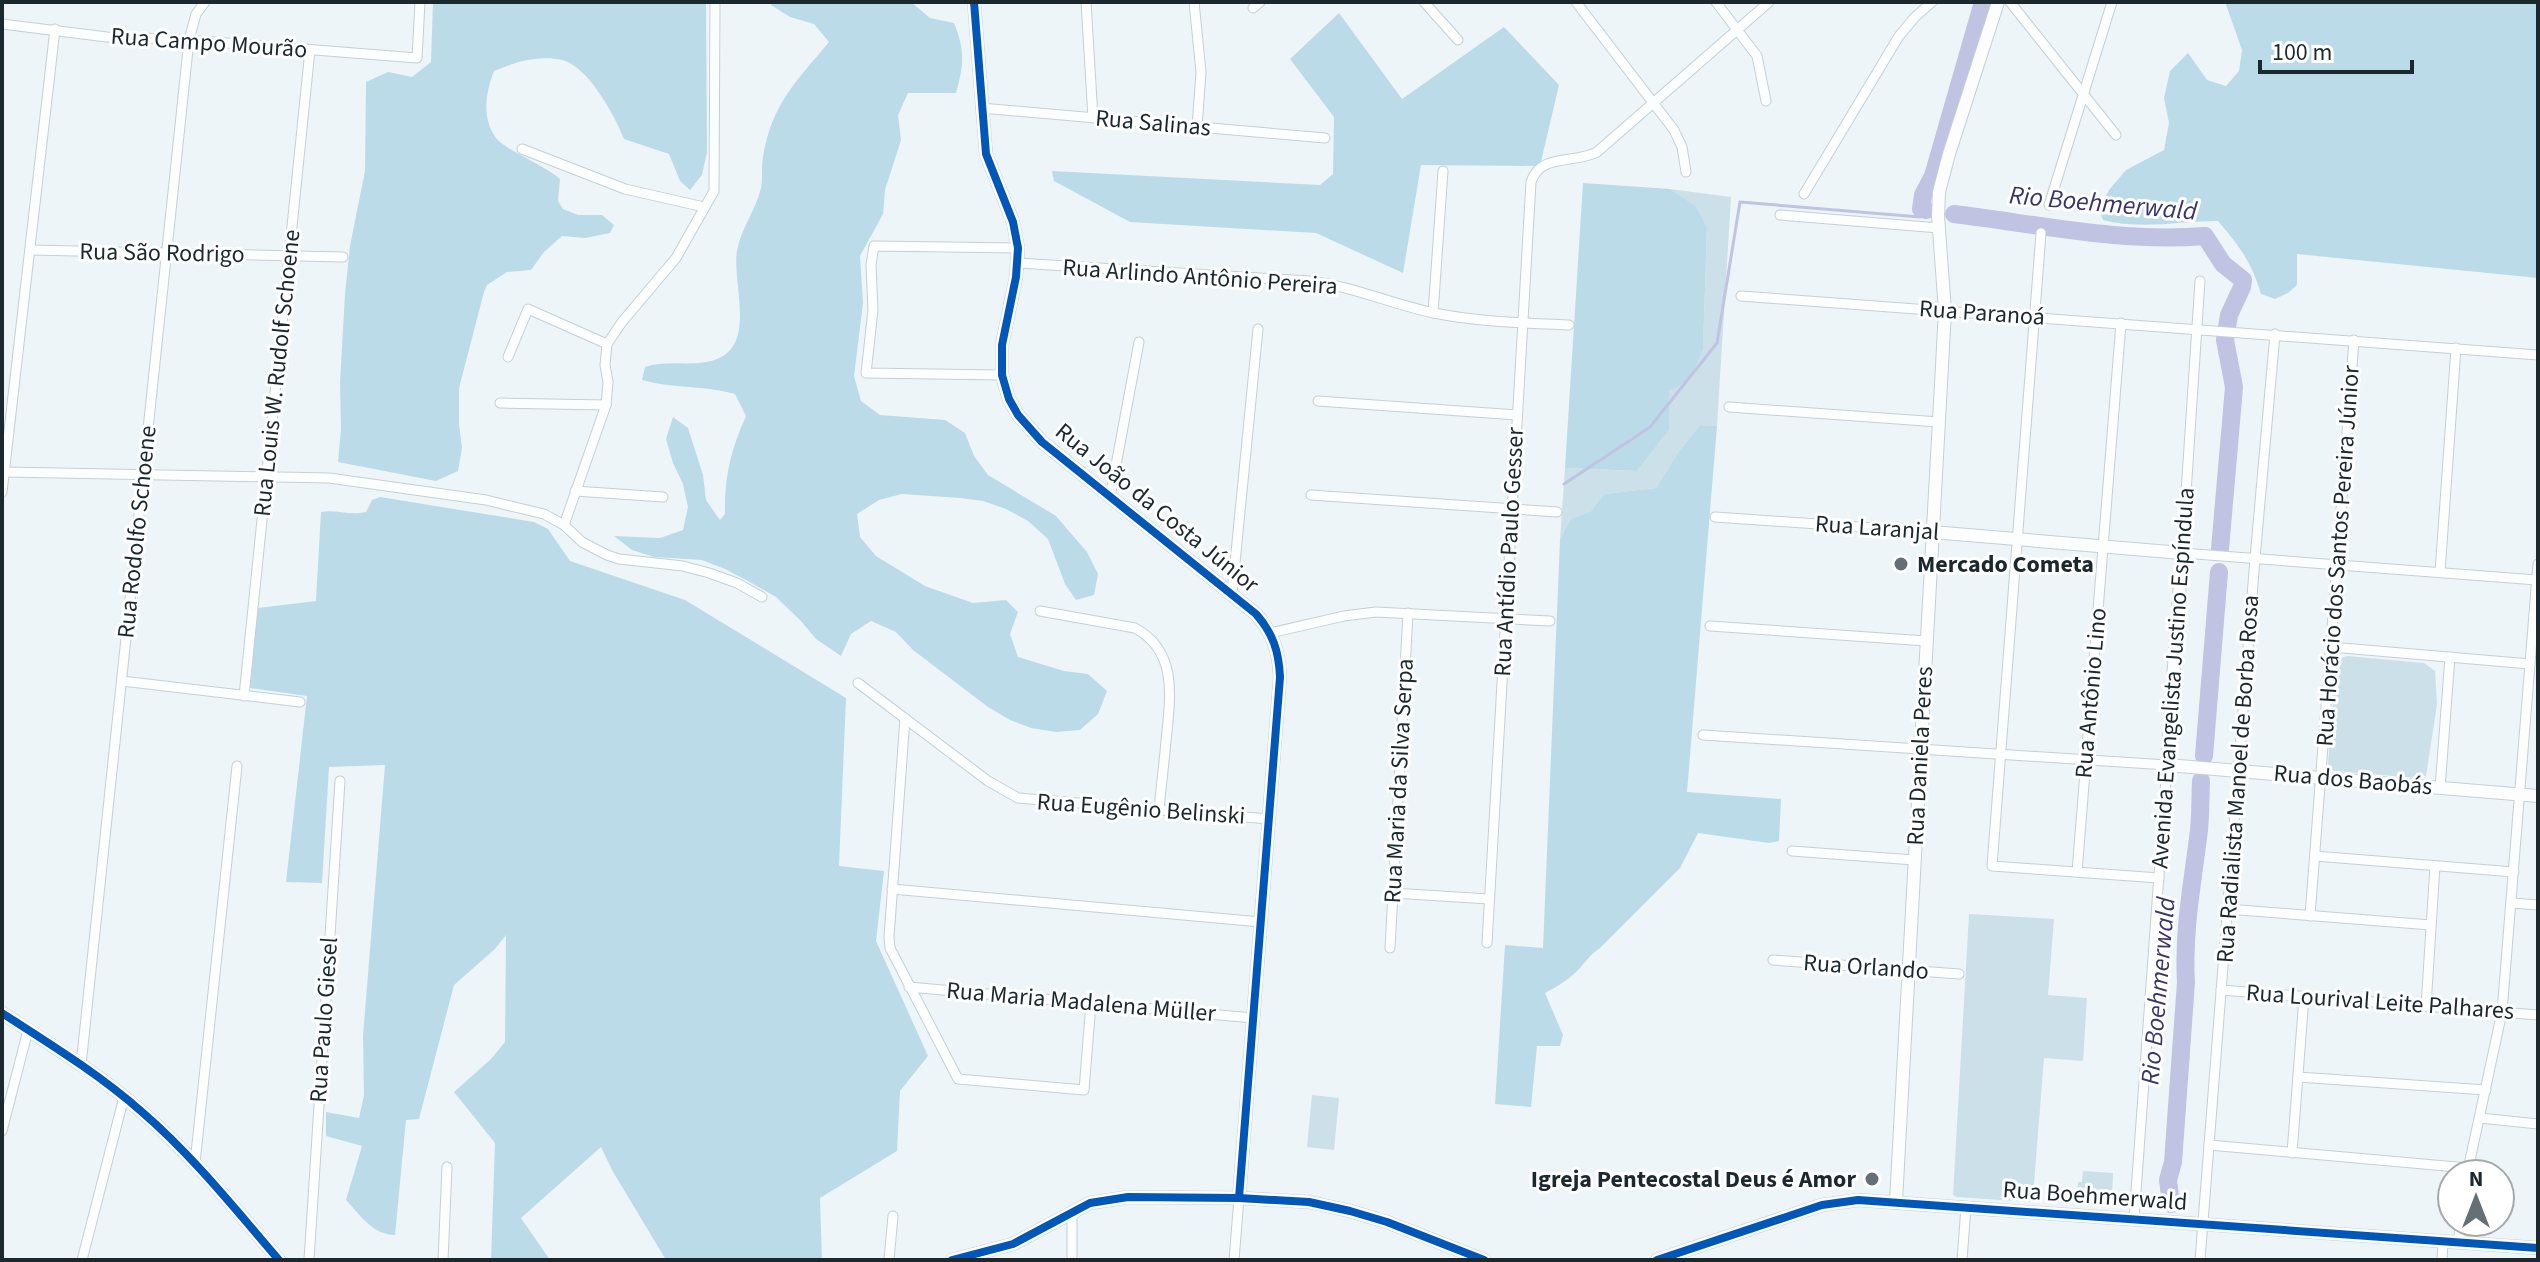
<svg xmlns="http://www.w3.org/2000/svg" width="2540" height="1262" viewBox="0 0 2540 1262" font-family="'Source Sans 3',sans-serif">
<rect width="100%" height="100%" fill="#edf5f9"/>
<g fill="#cbe0e9">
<polygon points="1670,189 1731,197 1717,426 1700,425 1679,451 1656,488 1604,494 1591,511 1570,521 1560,540 1565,468 1637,471 1669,430 1668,391 1690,380 1703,350 1707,227 1696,206"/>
<polygon points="2347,656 2424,663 2435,671 2437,704 2426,776 2418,778 2335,771 2330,769 2328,764 2336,665 2339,659"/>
<polygon points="1969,914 2054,919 2048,995 2087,998 2083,1061 2044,1058 2033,1196 2030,1202 1956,1197 1953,1195"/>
<polygon points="1312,1095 1339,1098 1334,1150 1307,1147"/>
<polygon points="2083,1171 2113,1173 2112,1198 2077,1196 2078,1182 2082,1182"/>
</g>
<g fill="#bcdbe8">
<path d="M433 2H706L707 152 702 175 690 190 680 181 669 154 624 139C615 116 588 66 562 60 538 55 516 62 494 71 486 92 481 117 496 138 505 150 545 165 560 179L558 201 563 209 578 215H602L614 225 610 233 585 238 562 236 544 252 531 270 507 272 487 285 484 292 459 388V424L462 448 458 471 436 481 338 462 341 429 340 382 345 294 350 246 365 171 366 82 388 72 412 77 431 62Z"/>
<path d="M771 2H911L930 18 954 23C965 50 964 65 956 93H908L898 115 901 140 885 190 883 214 860 256 863 303 854 376 861 401 880 415 945 420 965 433 974 456 988 475 1056 516 1087 552 1098 574 1094 595 1076 600 1065 584 1048 539 1028 521 1006 509 983 501 960 498 902 494 879 500 857 514 860 537 876 556 925 586 973 603 1006 600 1018 612 1010 634 1018 657 1064 671 1088 674 1107 691 1098 714 1080 730 1056 732 1031 728 1010 720 988 707 913 650 896 632 871 621 851 634 841 656 816 639 801 621 776 597 748 581 725 569 702 560 654 557 632 550 614 536 660 538 683 530 688 507 683 484 673 463 666 439 673 417 688 428 703 475 706 500 720 520 725 514C724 478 731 449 746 416L735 394C704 385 673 389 642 380L645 367C670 358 699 370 723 356 754 337 732 281 737 251 741 228 756 210 761 188 763 178 761 167 763 157 772 103 796 82 829 42L814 24 790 17 771 5Z"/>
<path d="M2225 2H2538V278L2297 254V285L2288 293 2275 299 2261 294C2251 261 2240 247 2218 221 2179 221 2141 230 2103 220L2099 209 2109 190 2126 170 2164 150 2169 123 2164 98 2170 71 2188 53 2207 80 2226 86 2239 71 2242 50Z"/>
<polygon points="1339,13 1402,99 1504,27 1559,85 1540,166 1421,165 1403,273 1316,233 1130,222 1054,181 1052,171 1320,185 1333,174 1334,117 1290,59"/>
<polygon points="1583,183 1670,189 1696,206 1707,227 1703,350 1690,380 1669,391 1669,430 1637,471 1565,468"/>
<path d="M1700 425 1717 426 1687 792 1781 799 1779 841 1769 843 1698 833 1680 868 1600 948C1591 954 1587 960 1580 968 1570 979 1558 986 1545 993L1563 1035 1560 1046H1537L1531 1107 1495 1104 1505 945 1543 948 1560 540 1570 520 1591 511 1604 494 1656 488 1679 451Z"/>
<path d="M380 497 534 522 548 529 570 561 685 600 846 698 839 866 884 871 876 941 928 1056 900 1091 897 1151 820 1198 822 1260H666L612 1170 601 1147 521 1218 550 1260H491L495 1143 454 1092 491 1059 505 1042 506 935 495 949 454 985 419 1119 406 1120 395 1235C373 1235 360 1215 346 1200L362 1146 326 1136V1112L359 1118 364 1095 363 1036 385 765 329 767 322 883 286 882 307 696 250 688 258 608 316 601 321 512C337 509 348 516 366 512L372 500Z"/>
</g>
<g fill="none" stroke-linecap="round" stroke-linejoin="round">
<polyline stroke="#c0c3e2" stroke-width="3" points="1564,484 1650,427 1717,343 1740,202 1920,217 1921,209"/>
<g stroke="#c0c3e2" stroke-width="18">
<polyline points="1926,210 1921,209 1923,195 1933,176 1983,2"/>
<path d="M1954 214C2037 224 2121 243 2205 236L2223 264 2243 280 2242 287 2229 315 2225 340 2234 387 2220 549"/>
<polyline points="2204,756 2219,572"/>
<path d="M2171 1204 2168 1180 2173 1162 2186 982C2183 933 2192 886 2198 838 2201 819 2200 800 2201 781"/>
</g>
<g stroke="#c5d0d4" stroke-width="11">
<g id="street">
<polyline points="1086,2 1093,118"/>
<polyline points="1194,2 1201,72 1197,127"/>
<polyline points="1424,2 1458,40"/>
<polyline points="1576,2 1674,130 1682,147 1686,172"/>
<polyline points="1716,2 1757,56 1766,101"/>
<polyline points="2010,2 2116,135"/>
<polyline points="1253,8 1260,2"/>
<polyline points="2,24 107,37 189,40 417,58 420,2"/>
<polyline points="981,108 1325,138"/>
<polyline points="522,149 625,189 704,207"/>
<polyline points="1804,194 1899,36 1915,17 1932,2"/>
<polyline points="2049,205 2112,2"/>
<polyline points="1780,215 1939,228"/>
<polyline points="2041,233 1992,866 2159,878"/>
<polyline points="30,250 343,257"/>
<path d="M1018 263 1309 281C1352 286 1391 304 1434 313 1478 322 1524 323 1569 325"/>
<polyline points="2200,281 2182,553 2537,580"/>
<polyline points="1741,296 2538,355"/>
<polyline points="1433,313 1443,171"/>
<polyline points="508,357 528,309 607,344"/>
<polyline points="1002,375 866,373 873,310 871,265 874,246 1018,248"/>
<polyline points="1318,401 1517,415"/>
<polyline points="500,403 606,405"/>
<polyline points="1729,407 1939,422"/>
<polyline points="4,472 329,478 486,500 544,514 564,525 582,542 607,555 619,559 683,566 709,573 737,583 762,597"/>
<polyline points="575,491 663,497"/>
<polyline points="2,492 55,29"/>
<polyline points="1311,495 1557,512"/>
<polyline points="1110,497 1139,342"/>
<polyline points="1715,517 1932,532"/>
<polyline points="564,525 606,405 608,382 605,365 607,344 622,322 676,258 714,191 715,2"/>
<polyline points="2440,572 2456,348"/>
<polyline points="1232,593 1258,329"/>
<path d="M1040 611 1135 628C1179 652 1170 699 1166 741 1164 764 1161 787 1159 810"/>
<polyline points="1710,626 1926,641"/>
<polyline points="1270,633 1344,616 1376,612 1550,621"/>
<polyline points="2331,647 2530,664"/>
<polyline points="122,681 300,702"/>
<polyline points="858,683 988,781 1018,798 1269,819"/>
<polyline points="244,696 310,50"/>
<polyline points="905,718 889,937 890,948 958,1079 1084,1090 1091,1003"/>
<polyline points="1703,735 2167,765 2134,1219"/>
<polyline points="2440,788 2450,657"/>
<polyline points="1792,851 1914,860"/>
<polyline points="2315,856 2514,872"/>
<polyline points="2077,872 2121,323"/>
<polyline points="892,889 1261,922"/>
<polyline points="1393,893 1489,899"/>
<polyline points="2512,903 2538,905"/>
<polyline points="2227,909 2431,925"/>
<polyline points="2310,916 2354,340"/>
<path d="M1487 943 1531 182C1540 153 1575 164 1597 152L1769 2"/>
<polyline points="1390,948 1408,613"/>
<polyline points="1773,960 1959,974"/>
<polyline points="909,987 1253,1018"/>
<polyline points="2221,990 2538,1015"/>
<polyline points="2426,1006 2435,866"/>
<polyline points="81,1065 189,40 196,14 205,2"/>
<polyline points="2298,1077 2486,1090"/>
<polyline points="2480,1118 2538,1124"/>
<polyline points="2,1131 28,1030"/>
<polyline points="2209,1145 2468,1168"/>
<polyline points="2292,1153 2304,997"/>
<polyline points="195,1163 237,766"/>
<polyline points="2467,1174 2502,1012 2538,564"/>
<polyline points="2458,1243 2461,1222"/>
<polyline points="82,1260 124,1097"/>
<polyline points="309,1260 340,781"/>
<polyline points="443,1260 447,1167"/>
<polyline points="889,1260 893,1216"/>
<polyline points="1072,1260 1072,1212"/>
<polyline points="1234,1260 1239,1198"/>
<polyline points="1962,1260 1966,1207"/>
<polyline points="2200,1260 2255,558 2275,334"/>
<polyline points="2442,1260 2443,1242"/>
</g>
</g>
<g stroke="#c5d0d4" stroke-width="14">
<g id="secondary">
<path d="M974 2 986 154 1013 222 1018 248 1016 277 1002 345V375L1009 399 1018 415 1042 442 1256 614C1273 633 1279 652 1280 677L1239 1198"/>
<polyline points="1932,532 2182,553 2167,765 2538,796"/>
<path d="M2 1013C50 1044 99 1074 142 1112 193 1156 235 1209 279 1260"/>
<polyline points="1896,1201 1945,311 1938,216 1939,192 1949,154 1998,2"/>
<polyline points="952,1260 1013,1244 1090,1203 1128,1197 1239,1198 1309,1202 1350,1211 1387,1222 1484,1260"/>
<polyline points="1657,1260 1822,1205 1858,1200 2538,1248"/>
</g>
</g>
<use href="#street" stroke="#fcfefe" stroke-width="9"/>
<use href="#secondary" stroke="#fcfefe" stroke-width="12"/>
<g stroke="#fff" stroke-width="13">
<g id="cycleway">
<path d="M974 2 986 154 1013 222 1018 248 1016 277 1002 345V375L1009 399 1018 415 1042 442 1256 614C1273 633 1279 652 1280 677L1239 1198"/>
<path d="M2 1013C50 1044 99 1074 142 1112 193 1156 235 1209 279 1260"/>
<polyline points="952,1260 1013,1244 1090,1203 1128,1197 1239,1198 1309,1202 1350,1211 1387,1222 1484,1260"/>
<polyline points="1657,1260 1822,1205 1858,1200 2538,1248"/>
</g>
</g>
<use href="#cycleway" stroke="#0057b8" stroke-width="8"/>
</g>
<g fill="#647076" stroke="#fff" stroke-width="3">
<circle cx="1901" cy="564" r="8"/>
<circle cx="1872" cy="1179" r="8"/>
</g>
<g text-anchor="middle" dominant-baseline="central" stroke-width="6" stroke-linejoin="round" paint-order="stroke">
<g font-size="24" fill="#1b292f" stroke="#fff">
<text transform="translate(209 43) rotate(4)">Rua Campo Mourão</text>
<text transform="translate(1153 123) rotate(5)">Rua Salinas</text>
<text transform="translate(162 253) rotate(1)">Rua São Rodrigo</text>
<text transform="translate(1200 277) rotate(4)">Rua Arlindo Antônio Pereira</text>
<text transform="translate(1982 313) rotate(4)">Rua Paranoá</text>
<text transform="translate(277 373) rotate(-84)">Rua Louis W. Rudolf Schoene</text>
<text transform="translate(1157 508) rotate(39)">Rua João da Costa Júnior</text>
<text transform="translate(1877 528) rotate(4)">Rua Laranjal</text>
<text transform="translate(137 532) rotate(-84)">Rua Rodolfo Schoene</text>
<text transform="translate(1509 552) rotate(-87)">Rua Antídio Paulo Gesser</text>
<text transform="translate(2338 556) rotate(-86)">Rua Horácio dos Santos Pereira Júnior</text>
<text transform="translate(2173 678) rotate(-86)">Avenida Evangelista Justino Espíndula</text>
<text transform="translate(2091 693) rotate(-85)">Rua Antônio Lino</text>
<text transform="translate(1920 756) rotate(-87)">Rua Daniela Peres</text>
<text transform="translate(2238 779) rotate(-86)">Rua Radialista Manoel de Borba Rosa</text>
<text transform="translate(2353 780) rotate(5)">Rua dos Baobás</text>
<text transform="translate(1399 781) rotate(-87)">Rua Maria da Silva Serpa</text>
<text transform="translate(1141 809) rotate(4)">Rua Eugênio Belinski</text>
<text transform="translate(1866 967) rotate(4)">Rua Orlando</text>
<text transform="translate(1081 1002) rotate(5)">Rua Maria Madalena Müller</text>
<text transform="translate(2380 1002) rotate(4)">Rua Lourival Leite Palhares</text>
<text transform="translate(324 1020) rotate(-86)">Rua Paulo Giesel</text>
<text transform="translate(2095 1196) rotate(4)">Rua Boehmerwald</text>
</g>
<g font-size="24" font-weight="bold" fill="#1b292f" stroke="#fff" text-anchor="start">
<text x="1917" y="564">Mercado Cometa</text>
<text x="1856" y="1179" text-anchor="end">Igreja Pentecostal Deus é Amor</text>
</g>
<g font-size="26" font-style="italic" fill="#39346a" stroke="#fff">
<text transform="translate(2103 203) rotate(5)">Rio Boehmerwald</text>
<text transform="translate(2158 991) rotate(-85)">Rio Boehmerwald</text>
</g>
</g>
<rect width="2540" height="1262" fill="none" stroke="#1b292f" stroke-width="8"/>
<g transform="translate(2476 1198)"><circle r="38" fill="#ffffff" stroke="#a4a9ac" stroke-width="2"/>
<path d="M0-6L14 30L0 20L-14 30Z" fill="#647076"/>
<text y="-12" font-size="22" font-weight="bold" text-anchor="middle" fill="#1b292f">N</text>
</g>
<path d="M2260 60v12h152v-12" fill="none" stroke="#1b292f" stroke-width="4"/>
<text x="2272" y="60" font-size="24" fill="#1b292f" stroke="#ffffff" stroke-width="6" paint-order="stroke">100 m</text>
</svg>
